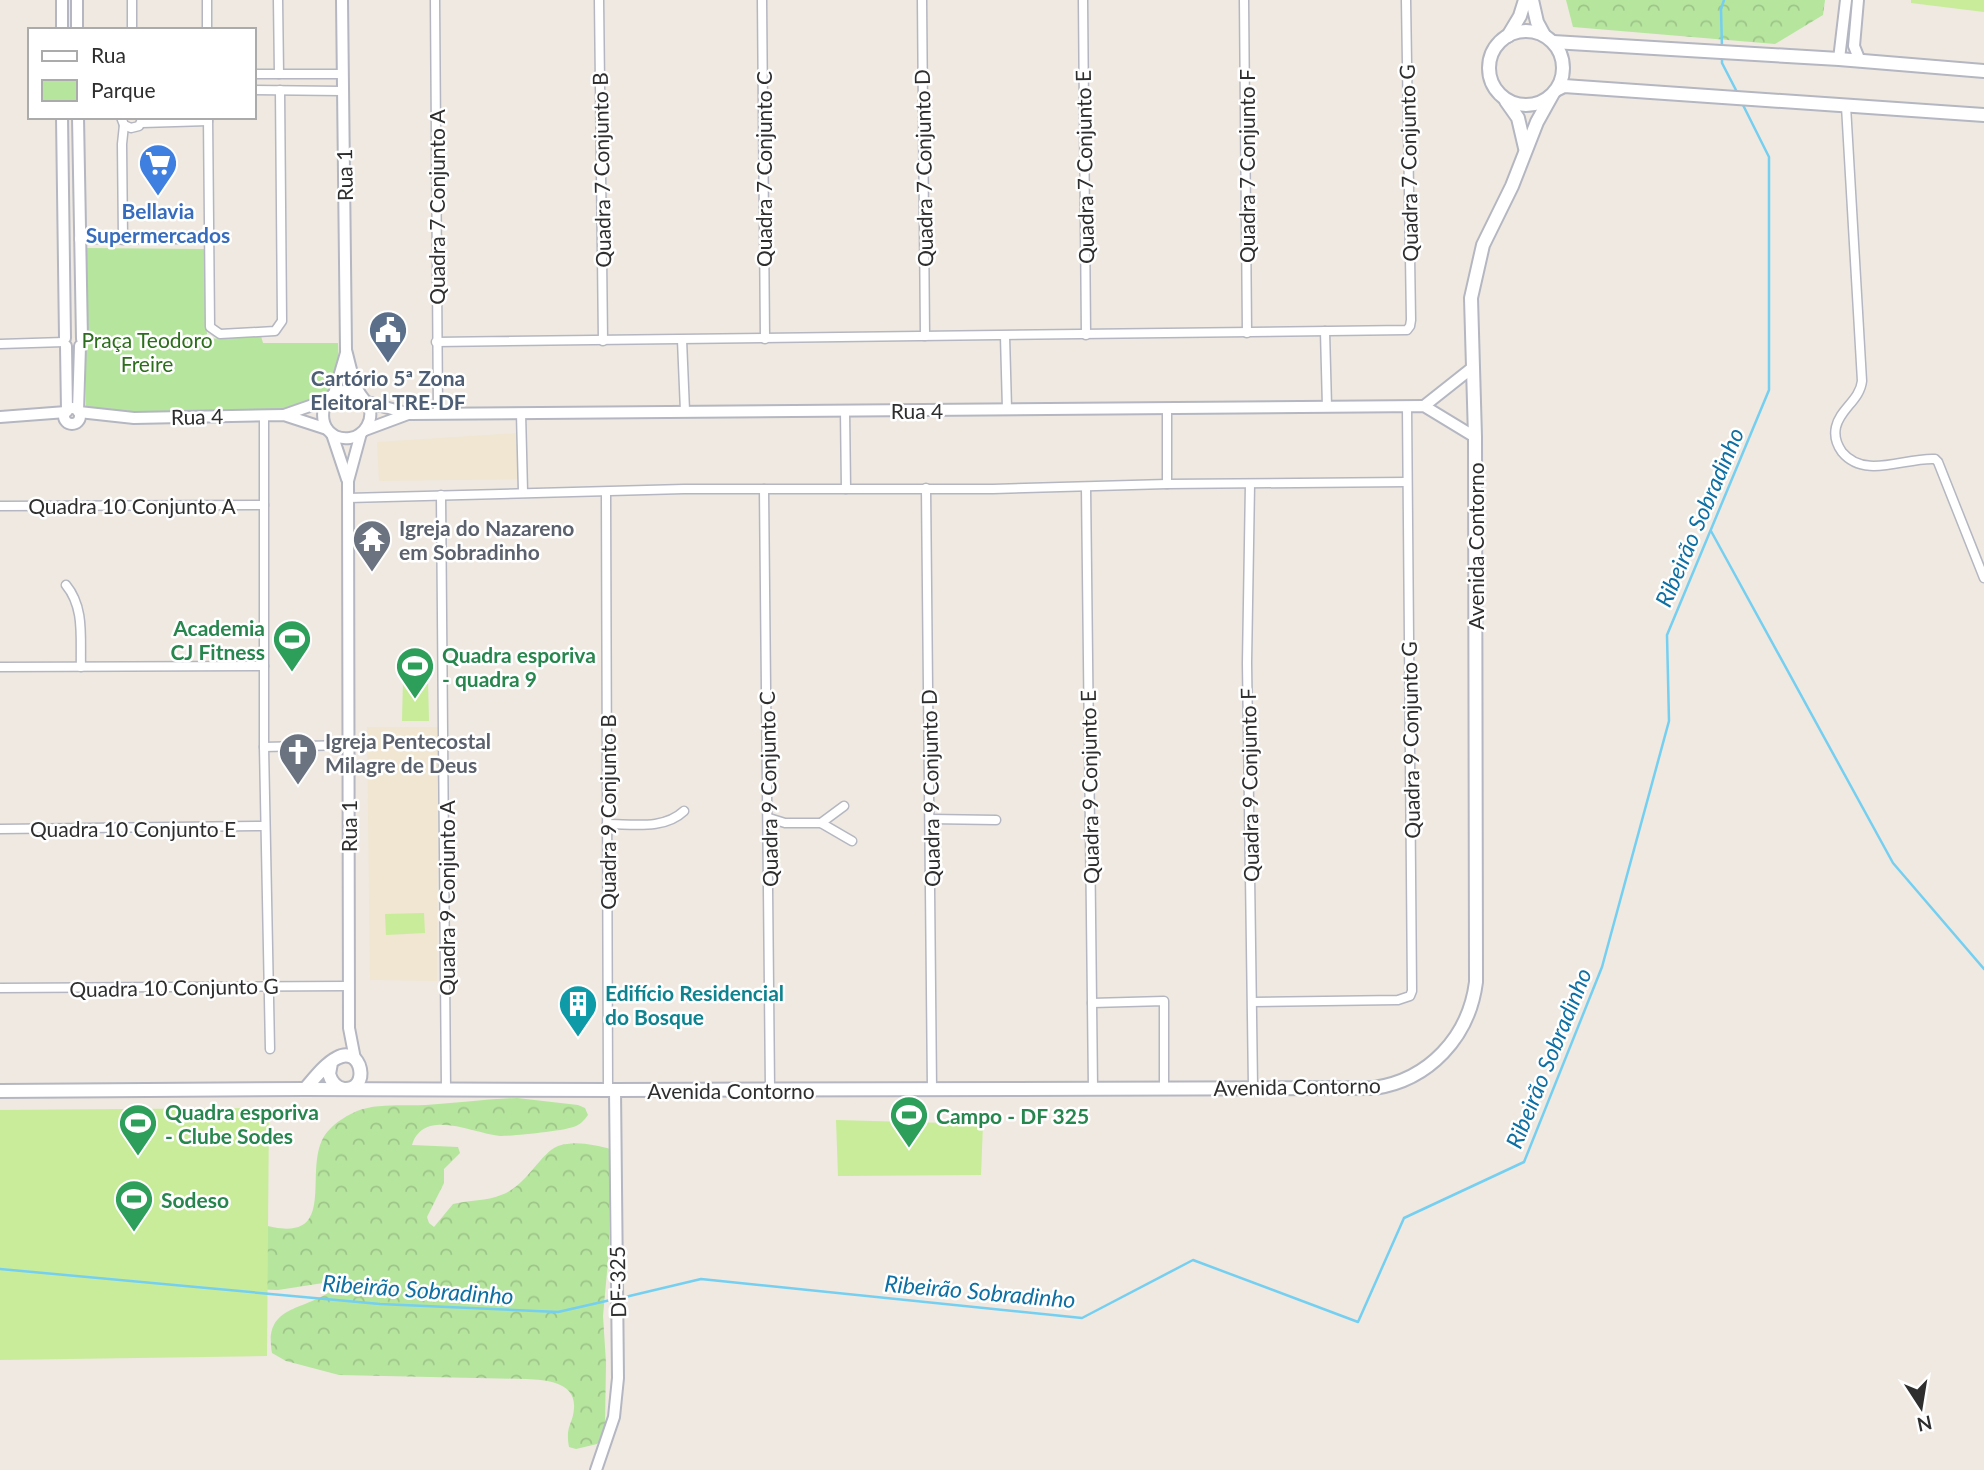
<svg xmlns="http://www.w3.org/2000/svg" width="1984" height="1470" viewBox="0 0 1984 1470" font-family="Lato,sans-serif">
<defs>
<pattern id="forest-crowns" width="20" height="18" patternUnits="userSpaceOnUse" patternTransform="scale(1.75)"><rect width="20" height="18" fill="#b6e59e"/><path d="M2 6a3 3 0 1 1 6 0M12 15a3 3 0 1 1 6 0" fill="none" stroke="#9dc588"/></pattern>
</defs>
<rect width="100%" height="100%" fill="#efe9e1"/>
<g fill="#f0e6d1">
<polygon points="518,433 519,479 379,481 377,442"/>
<polygon points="367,727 438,727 437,981 370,980"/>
</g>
<g fill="url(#forest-crowns)">
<polygon points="1566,0 1825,0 1823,15 1775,44 1573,27"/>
<path d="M517 1098 578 1105 585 1108 588 1115C585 1119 581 1124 576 1126 566 1131 512 1136 500 1136 474 1134 424 1107 412 1145L458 1147 460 1153 444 1169V1183L427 1217 429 1223 434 1227 453 1204C469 1200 487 1201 501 1195 527 1186 540 1153 558 1146 575 1140 595 1145 611 1149L613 1162 609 1211V1250L603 1316 606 1363 605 1423 602 1438 597 1444 576 1449 569 1447C565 1425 573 1425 574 1408 576 1382 546 1380 527 1379L339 1375 286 1361 272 1353C263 1303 306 1312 335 1288L336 1281 278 1290 246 1289 257 1223C349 1252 295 1162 330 1129 336 1122 348 1115 357 1111 377 1103 404 1106 426 1105 457 1103 486 1099 517 1098Z"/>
</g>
<polygon fill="#b6e59e" points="84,248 206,249 207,339 261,336 263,343 338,343 339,366 336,378 326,396 288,413 113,413 86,408"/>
<g fill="#c9ec9a">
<polygon points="1911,0 1984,0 1984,12 1911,3"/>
<polygon points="403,679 428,680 429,721 402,721"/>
<polygon points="424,913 425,933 386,935 385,914"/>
<polygon points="269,1108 267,1356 0,1360 0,1110"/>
<polygon points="836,1120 983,1124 981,1175 838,1176"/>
</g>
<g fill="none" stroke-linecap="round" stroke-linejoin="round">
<g stroke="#75cff0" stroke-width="2.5">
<polyline points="1722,49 1721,9 1724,0"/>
<polyline points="1722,55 1722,63 1738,94"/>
<polyline points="1711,531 1893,863 1984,969"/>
<polyline points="0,1269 380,1304 558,1312 615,1299"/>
<polyline points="621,1298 701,1279 1082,1318 1193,1260 1358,1322 1404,1218 1524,1162 1602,967 1669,721 1667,635 1769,390 1769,157 1742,103"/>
</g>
<g stroke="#b4b7c1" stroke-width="11">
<g id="minor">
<polyline points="207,0 207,30"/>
<polyline points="278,0 279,74"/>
<polyline points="435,0 438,413"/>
<polyline points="599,0 603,341"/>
<polyline points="762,0 765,339"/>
<polyline points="922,0 925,336"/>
<polyline points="1083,0 1086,335"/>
<polyline points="1244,0 1247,333"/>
<polyline points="132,30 132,0"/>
<polyline points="254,74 342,74"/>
<polyline points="254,90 342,91"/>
<path d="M1846 106 1862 381C1860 400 1840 409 1836 427 1834 436 1837 445 1842 452 1865 480 1905 457 1935 459L1938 462 1984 578"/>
<polyline points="121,117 124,125 131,128 139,126 143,117"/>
<polyline points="208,117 210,327 220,334 275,331 282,321 280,90"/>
<polyline points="142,123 208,121"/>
<polyline points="79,239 209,239"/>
<polyline points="123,240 122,144 124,125"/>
<polyline points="1325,331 1327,407"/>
<polyline points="1005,336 1007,409"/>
<polyline points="682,340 685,411"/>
<polyline points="436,342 1407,330 1410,326 1411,320 1406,0"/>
<polyline points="0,344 64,342"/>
<polyline points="845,410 846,489"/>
<polyline points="521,413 523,492"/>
<polyline points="264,415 264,747 270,1049"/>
<polyline points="1167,484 1167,408"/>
<polyline points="1250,484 1247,663 1253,1087"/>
<polyline points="1086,487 1093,1088"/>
<polyline points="926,488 932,1089"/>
<polyline points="764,489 770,1089"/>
<polyline points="606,492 608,1090"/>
<polyline points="441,495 446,1090"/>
<polyline points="348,498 684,489 993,489 1167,484 1407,482"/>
<polyline points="0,506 264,505"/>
<path d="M66 585C85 608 80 638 81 667"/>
<polyline points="0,667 264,666"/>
<polyline points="264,747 347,745"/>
<polyline points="769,818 785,823 821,823 852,841"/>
<polyline points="930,819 996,820"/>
<polyline points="821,823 844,806"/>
<path d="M607 824C633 824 664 830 684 811"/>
<polyline points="0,829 265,826"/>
<polyline points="0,988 349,986"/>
<polyline points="1253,1002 1398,1000 1410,996 1412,991 1407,406"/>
<polyline points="1092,1003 1164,1001 1164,1087"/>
</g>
</g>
<g stroke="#b4b7c1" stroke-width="14">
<g id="tertiary">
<polyline points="62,0 62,30"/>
<polyline points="77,0 77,30"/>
<path d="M342 0 346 350C350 364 352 379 359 392 362 398 368 402 370 410 371 416 370 421 367 426 363 433 357 437 350 438 309 443 317 374 360 395"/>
<polyline points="1858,0 1854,46 1860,61"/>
<polyline points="1839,59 1846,0"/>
<polyline points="62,117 65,338"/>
<polyline points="78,117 82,339"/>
<polyline points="66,346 67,411"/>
<polyline points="334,394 346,353"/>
<polyline points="367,402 410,414 1424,406 1475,437"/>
<polyline points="1424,406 1472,368"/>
<circle cx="72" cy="416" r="8"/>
<polyline points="78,411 80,346"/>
<polyline points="79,412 134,418 284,415 327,429"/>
<polyline points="284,415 327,400"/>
<polyline points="0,417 66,412"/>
<polyline points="365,430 408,414"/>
<polyline points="332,434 347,479"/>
<polyline points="355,1059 349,1028 348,481 361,433"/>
<polyline points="596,1470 614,1417 618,1378 615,1090"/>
</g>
</g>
<g stroke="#b4b7c1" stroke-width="16">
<g id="secondary">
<polyline points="1532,0 1537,22 1544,35"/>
<circle cx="1526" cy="68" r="37"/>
<polyline points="1508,36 1520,16 1525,0"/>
<polyline points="1553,42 1839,59 1984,71"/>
<polyline points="1558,89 1564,86 1984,115"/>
<polyline points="1506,101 1518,118 1525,148"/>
<path d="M305 1089C314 1079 325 1064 337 1058 362 1044 371 1091 344 1089 336 1088 331 1081 329 1074L331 1063"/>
<path d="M0 1091 305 1089 615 1090 1374 1088C1429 1080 1469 1037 1476 982L1475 437 1471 298 1483 245 1512 186 1537 122 1552 95"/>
</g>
</g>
<use href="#minor" stroke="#fff" stroke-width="8"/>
<use href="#tertiary" stroke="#fff" stroke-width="10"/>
<use href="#secondary" stroke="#fff" stroke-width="12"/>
</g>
<defs>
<g id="supermarket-pin" transform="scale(2.0125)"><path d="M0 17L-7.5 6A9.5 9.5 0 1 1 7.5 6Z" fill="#3f7fe0" stroke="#fff"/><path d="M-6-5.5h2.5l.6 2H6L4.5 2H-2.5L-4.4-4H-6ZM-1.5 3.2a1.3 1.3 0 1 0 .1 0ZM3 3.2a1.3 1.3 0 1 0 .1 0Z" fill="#fff"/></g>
<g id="civic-pin" transform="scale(2.0125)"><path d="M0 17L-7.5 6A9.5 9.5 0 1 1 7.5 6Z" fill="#5c6f8a" stroke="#fff"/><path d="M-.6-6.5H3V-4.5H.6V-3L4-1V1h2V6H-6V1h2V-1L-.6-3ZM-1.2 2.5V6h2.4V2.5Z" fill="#fff"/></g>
<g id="temple-pin" transform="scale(2.0125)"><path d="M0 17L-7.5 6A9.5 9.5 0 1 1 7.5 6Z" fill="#6b7280" stroke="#fff"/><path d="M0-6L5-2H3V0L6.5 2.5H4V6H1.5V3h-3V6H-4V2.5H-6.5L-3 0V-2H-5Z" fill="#fff"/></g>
<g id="stadium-pin" transform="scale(2.0125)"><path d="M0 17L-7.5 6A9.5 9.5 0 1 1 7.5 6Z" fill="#2e9e5b" stroke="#fff"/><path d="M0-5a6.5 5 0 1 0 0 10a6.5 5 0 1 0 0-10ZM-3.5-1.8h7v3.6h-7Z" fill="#fff"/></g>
<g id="church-pin" transform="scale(2.0125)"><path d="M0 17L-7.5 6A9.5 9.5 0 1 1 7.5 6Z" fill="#6b7280" stroke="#fff"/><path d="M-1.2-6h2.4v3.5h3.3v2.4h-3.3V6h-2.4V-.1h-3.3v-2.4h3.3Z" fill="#fff"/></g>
<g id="building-pin" transform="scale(2.0125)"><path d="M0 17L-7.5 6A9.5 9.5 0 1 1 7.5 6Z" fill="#0f9aa8" stroke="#fff"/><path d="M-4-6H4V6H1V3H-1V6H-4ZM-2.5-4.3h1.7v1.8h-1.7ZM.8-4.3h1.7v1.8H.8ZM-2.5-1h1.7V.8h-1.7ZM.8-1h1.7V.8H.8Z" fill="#fff"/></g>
</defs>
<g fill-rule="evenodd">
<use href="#supermarket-pin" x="158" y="163"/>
<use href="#civic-pin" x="388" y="330"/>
<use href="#temple-pin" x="372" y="539"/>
<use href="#stadium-pin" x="292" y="639"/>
<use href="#stadium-pin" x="415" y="666"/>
<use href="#church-pin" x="298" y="752"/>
<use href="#building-pin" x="578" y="1004"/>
<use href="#stadium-pin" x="909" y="1115"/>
<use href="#stadium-pin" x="138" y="1123"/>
<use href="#stadium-pin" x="134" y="1199"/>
</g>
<g text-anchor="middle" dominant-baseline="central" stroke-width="5" stroke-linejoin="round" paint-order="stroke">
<g font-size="21" fill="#2e2e2e" stroke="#fff">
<text transform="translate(1408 163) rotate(-91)">Quadra 7 Conjunto G</text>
<text transform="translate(1246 166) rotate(-90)">Quadra 7 Conjunto F</text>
<text transform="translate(1084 167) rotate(-91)">Quadra 7 Conjunto E</text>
<text transform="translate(923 168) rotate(-91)">Quadra 7 Conjunto D</text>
<text transform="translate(763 169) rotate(-90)">Quadra 7 Conjunto C</text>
<text transform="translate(601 170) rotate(-91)">Quadra 7 Conjunto B</text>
<text transform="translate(344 175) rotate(-91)">Rua 1</text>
<text transform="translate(436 207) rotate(-90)">Quadra 7 Conjunto A</text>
<text x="917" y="410">Rua 4</text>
<text transform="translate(197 416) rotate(-1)">Rua 4</text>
<text x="132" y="505">Quadra 10 Conjunto A</text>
<text transform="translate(1475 546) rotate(-90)">Avenida Contorno</text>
<text transform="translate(1410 740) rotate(-91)">Quadra 9 Conjunto G</text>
<text transform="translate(1249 785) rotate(-91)">Quadra 9 Conjunto F</text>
<text transform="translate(1089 787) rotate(-91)">Quadra 9 Conjunto E</text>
<text transform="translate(930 788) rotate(-91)">Quadra 9 Conjunto D</text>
<text transform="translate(768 789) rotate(-91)">Quadra 9 Conjunto C</text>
<text transform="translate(607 812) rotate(-90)">Quadra 9 Conjunto B</text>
<text transform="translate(348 826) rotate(-90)">Rua 1</text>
<text x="133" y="828">Quadra 10 Conjunto E</text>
<text transform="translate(446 898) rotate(-90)">Quadra 9 Conjunto A</text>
<text transform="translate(174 987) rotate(-1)">Quadra 10 Conjunto G</text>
<text transform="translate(1297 1086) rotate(-1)">Avenida Contorno</text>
<text x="731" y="1090">Avenida Contorno</text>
<text transform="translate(617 1282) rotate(-91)">DF-325</text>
</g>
<g font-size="21" font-weight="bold" fill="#366cbe" stroke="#fff">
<text x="158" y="210">Bellavia<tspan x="158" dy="24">Supermercados</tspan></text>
</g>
<g font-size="21" fill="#2c6e1b" stroke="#fff">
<text x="147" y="339">Praça Teodoro<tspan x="147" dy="24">Freire</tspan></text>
</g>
<g font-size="21" font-weight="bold" fill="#4e5e75" stroke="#fff">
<text x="388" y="377">Cartório 5ª Zona<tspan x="388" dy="24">Eleitoral TRE-DF</tspan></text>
</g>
<g font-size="21" font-weight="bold" fill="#5b616d" stroke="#fff" text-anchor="start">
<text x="399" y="527">Igreja do Nazareno<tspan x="399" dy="24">em Sobradinho</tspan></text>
<text x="325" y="740">Igreja Pentecostal<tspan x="325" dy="24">Milagre de Deus</tspan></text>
</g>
<g font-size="21" font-weight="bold" fill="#27864d" stroke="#fff" text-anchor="start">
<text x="265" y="627" text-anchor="end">Academia<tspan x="265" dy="24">CJ Fitness</tspan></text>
<text x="442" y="654">Quadra esporiva<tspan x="442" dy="24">- quadra 9</tspan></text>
<text x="165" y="1111">Quadra esporiva<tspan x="165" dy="24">- Clube Sodes</tspan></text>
<text x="936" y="1115">Campo - DF 325</text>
<text x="161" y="1199">Sodeso</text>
</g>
<g font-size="21" font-weight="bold" fill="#0d838f" stroke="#fff" text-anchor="start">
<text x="605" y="992">Edifício Residencial<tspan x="605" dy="24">do Bosque</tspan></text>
</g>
<g font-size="23" font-style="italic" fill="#0d6fa3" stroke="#fff">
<text transform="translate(1699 517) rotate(-67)">Ribeirão Sobradinho</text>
<text transform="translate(1548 1058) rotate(-68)">Ribeirão Sobradinho</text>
<text transform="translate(418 1289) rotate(4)">Ribeirão Sobradinho</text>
<text transform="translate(980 1291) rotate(5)">Ribeirão Sobradinho</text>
</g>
</g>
<rect x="28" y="28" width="228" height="91" fill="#ffffff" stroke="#ababab" stroke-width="2"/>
<rect x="42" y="51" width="35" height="10" fill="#ffffff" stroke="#ababab" stroke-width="2"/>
<text x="91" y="63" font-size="21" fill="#2e2e2e">Rua</text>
<rect x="42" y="80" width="35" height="21" fill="#b6e59e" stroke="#ababab" stroke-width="2"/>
<text x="91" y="98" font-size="21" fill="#2e2e2e">Parque</text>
<g transform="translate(1921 1407) rotate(168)" stroke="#ffffff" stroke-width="5" paint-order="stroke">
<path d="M0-5L12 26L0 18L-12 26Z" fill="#2e2e2e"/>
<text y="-10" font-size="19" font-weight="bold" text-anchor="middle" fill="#2e2e2e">N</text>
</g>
</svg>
